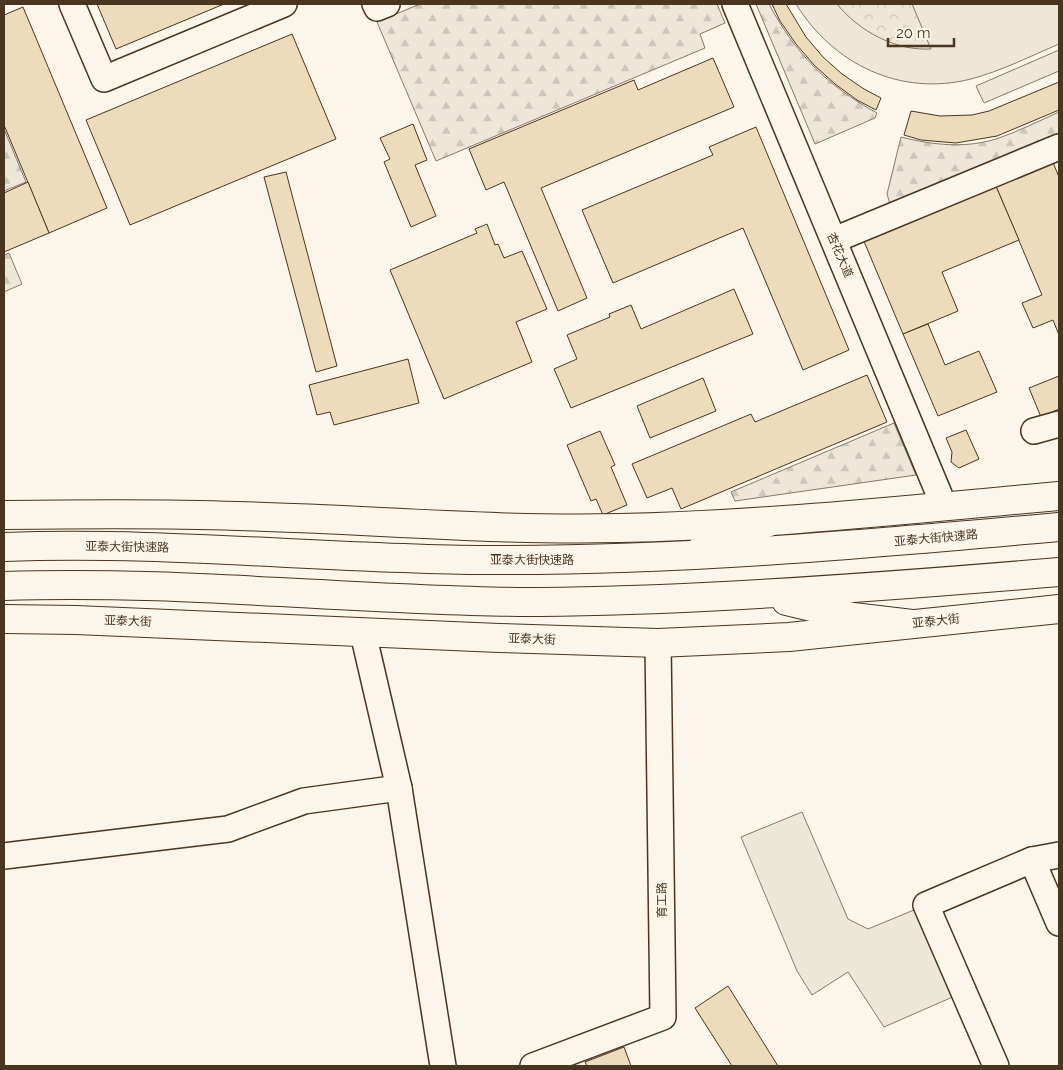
<svg xmlns="http://www.w3.org/2000/svg" width="1063" height="1070" viewBox="0 0 1063 1070" font-family="Raleway,'Noto Sans SC',sans-serif">
<defs>
<pattern id="forest-firs" width="22" height="20" patternUnits="userSpaceOnUse" patternTransform="scale(1.25)"><rect width="22" height="20" fill="#ede6d9"/><path d="M5 1l3.5 6h-7zM16 11l3.5 6h-7z" fill="#cdc6ba"/></pattern>
<pattern id="park-crowns" width="20" height="18" patternUnits="userSpaceOnUse" patternTransform="scale(1.25)"><rect width="20" height="18" fill="#ede6d9"/><path d="M2 6a3 3 0 1 1 6 0M12 15a3 3 0 1 1 6 0" fill="none" stroke="#cdc6ba"/></pattern>
</defs>
<rect width="100%" height="100%" fill="#fbf6e9"/>
<g fill="#ede6d9" stroke="#887966">
<path d="M796 4H1059V44C1031 56 1001 71 971 79 900 97 833 64 796 4Z"/>
<polygon points="1059,50 1059,71 984,103 976,86"/>
</g>
<g fill="url(#forest-firs)" stroke="#887966">
<polygon points="420,4 717,4 725,23 700,34 705,48 436,161 377,22"/>
<path d="M756 4H769C795 53 827 86 877 113L875 118 815 144Z"/>
<path d="M1059 112V133L890 204 887 194 901 137C932 145 967 149 999 138 1019 131 1039 121 1059 112Z"/>
<polygon points="4,129 26,182 4,191"/>
<polygon points="9,253 22,284 4,292 4,255"/>
<polygon points="894,423 916,475 735,501 731,492"/>
</g>
<path fill="url(#park-crowns)" stroke="#887966" d="M837 4H912L931 49C895 51 859 31 837 4Z"/>
<polygon fill="#ede7d9" stroke="#887966" points="802,812 848,919 868,929 926,905 964,992 884,1027 848,972 812,995 797,971 741,837"/>
<g fill="#ecdcbc" stroke="#4a3520">
<polygon points="97,4 224,4 116,49"/>
<polygon points="772,4 786,4 806,37 823,57 842,74 864,89 881,98 876,110 857,100 835,84 814,65 796,44 780,21"/>
<polygon points="23,7 107,208 49,233 4,125 4,15"/>
<polygon points="292,34 336,139 130,225 86,120"/>
<polygon points="713,58 734,107 541,188 587,298 558,311 504,182 486,190 469,149 634,80 638,90"/>
<polygon points="1059,82 1059,110 997,136 956,143 921,140 904,135 911,111 940,116 972,115 989,111"/>
<polygon points="413,124 427,160 415,165 436,216 411,227 384,162 390,159 380,138"/>
<polygon points="756,127 849,350 803,370 743,228 613,283 582,210 713,155 709,147"/>
<polygon points="1052,160 1059,177 1059,335 1053,320 1033,328 1022,303 1042,295 995,184"/>
<polygon points="286,172 337,366 316,372 264,177"/>
<polygon points="28,182 49,233 4,252 4,193"/>
<polygon points="995,184 1019,240 942,272 958,311 903,334 863,239"/>
<polygon points="487,224 495,245 498,244 504,258 522,251 547,309 516,322 532,362 444,399 390,270 477,233 475,229"/>
<polygon points="734,289 753,334 571,408 554,369 577,359 567,335 610,317 609,314 631,305 641,329"/>
<polygon points="928,324 945,365 979,351 997,392 938,416 903,334"/>
<polygon points="408,359 419,403 334,425 330,412 317,415 309,385"/>
<polygon points="867,375 887,422 681,509 672,488 647,498 632,464 751,414 755,422"/>
<polygon points="1059,376 1059,409 1041,417 1029,388"/>
<polygon points="703,378 716,411 650,438 637,406"/>
<polygon points="966,430 979,459 959,468 951,462 952,452 946,438"/>
<polygon points="600,431 615,465 611,467 627,505 603,515 596,499 591,501 567,445"/>
<polygon points="728,986 778,1066 732,1066 695,1008"/>
<polygon points="624,1047 631,1066 587,1066 585,1062"/>
</g>
<g fill="none" stroke-linecap="round" stroke-linejoin="round">
<g stroke="#4a3520" stroke-width="28">
<g id="minor">
<polyline points="72,4 104,79 284,4"/>
<polyline points="375,4 377,8 387,4"/>
<polyline points="735,4 944,506"/>
<polyline points="834,240 1059,147"/>
<polyline points="1034,431 1059,424"/>
<polyline points="363,633 399,788 443,1066"/>
<polyline points="4,856 228,829 304,801 399,788"/>
<polyline points="1032,860 1059,923"/>
<polyline points="533,1066 663,1017 658,643"/>
<polyline points="996,1066 926,905 1032,860 1059,855"/>
</g>
</g>
<g stroke="#4a3520" stroke-width="30">
<g id="major">
<path d="M4 515C82 514 159 513 237 516 365 519 492 531 620 528 766 525 913 509 1059 496"/>
<polyline points="4,619 76,620 499,638 658,643 789,637 1059,609"/>
</g>
</g>
<g stroke="#4a3520" stroke-width="30">
<g id="highway">
<path d="M4 547C165 541 326 559 487 560 678 561 869 544 1059 527"/>
<polyline points="703,547 772,521"/>
<path d="M4 586C176 580 347 600 519 602 580 602 642 600 704 597 823 591 941 582 1059 572"/>
<polyline points="786,601 853,617 912,624"/>
</g>
</g>
<use href="#minor" stroke="#fbf6e9" stroke-width="25"/>
<use href="#major" stroke="#fbf6e9" stroke-width="28"/>
<use href="#highway" stroke="#fbf6e9" stroke-width="28"/>
</g>
<g text-anchor="middle" dominant-baseline="central" stroke-width="4" stroke-linejoin="round" paint-order="stroke">
<g font-size="12" fill="#4a3520" stroke="#fbf6e9">
<text transform="translate(840 255) rotate(67)">杏花大道</text>
<text transform="translate(936 538) rotate(-5)">亚泰大街快速路</text>
<text transform="translate(127 547) rotate(1)">亚泰大街快速路</text>
<text x="532" y="560">亚泰大街快速路</text>
<text transform="translate(128 621) rotate(2)">亚泰大街</text>
<text transform="translate(936 621) rotate(-6)">亚泰大街</text>
<text transform="translate(532 639) rotate(2)">亚泰大街</text>
<text transform="translate(662 900) rotate(-91)">育工路</text>
</g>
</g>
<rect width="1063" height="1070" fill="none" stroke="#4a3520" stroke-width="10"/>
<path d="M888 38v8h66v-8" fill="none" stroke="#4a3520" stroke-width="2.5"/>
<text x="896" y="38" font-size="15" fill="#4a3520" stroke="#fbf6e9" stroke-width="4" paint-order="stroke">20 m</text>
</svg>
